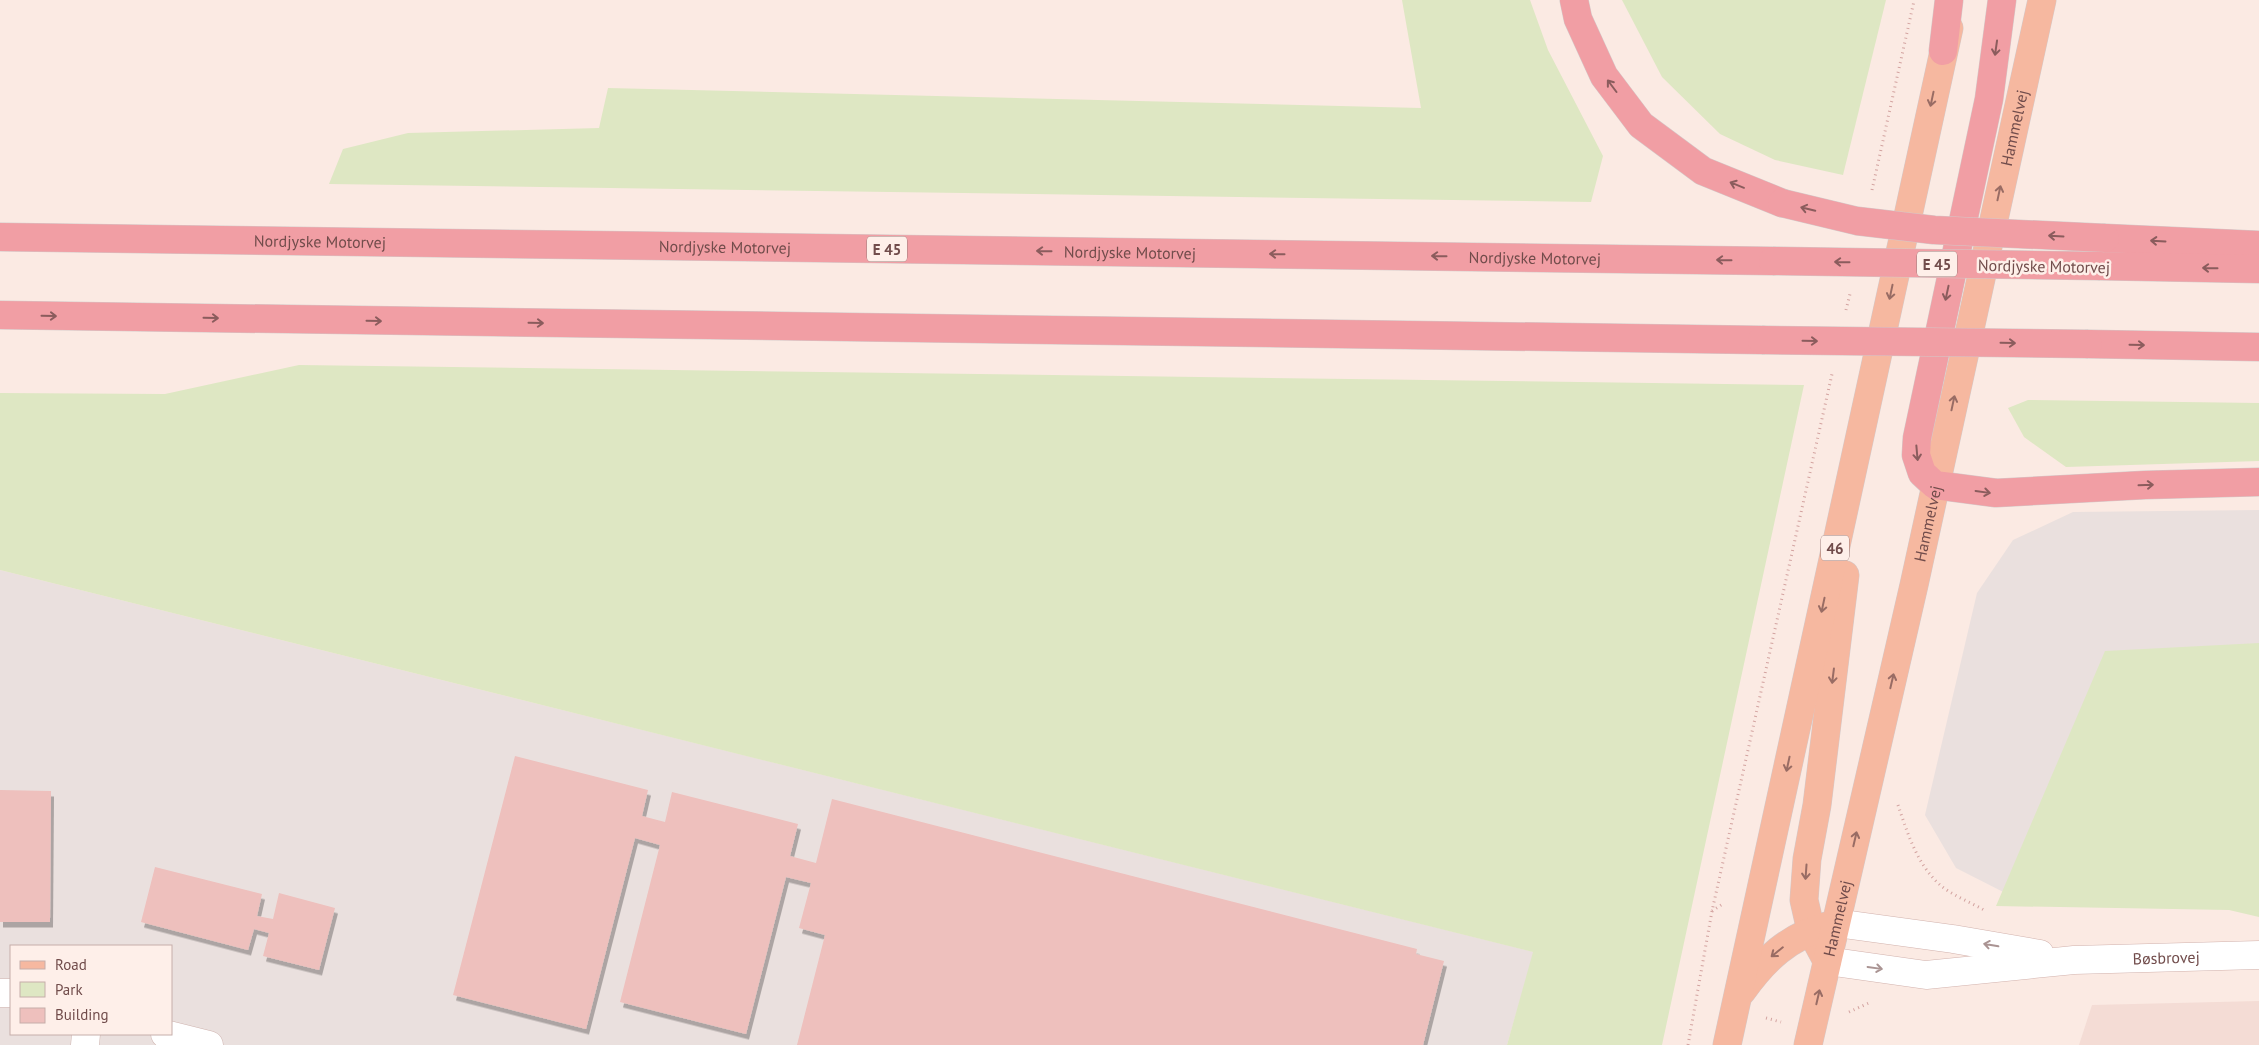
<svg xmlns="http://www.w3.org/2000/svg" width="2259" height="1045" viewBox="0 0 2259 1045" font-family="'PT Sans',sans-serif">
<defs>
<filter id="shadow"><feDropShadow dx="3" dy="5.5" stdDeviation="0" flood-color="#0004"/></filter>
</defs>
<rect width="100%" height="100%" fill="#fbeae3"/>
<polygon fill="#f4dcd5" points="2259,1001 2259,1045 2079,1045 2092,1005"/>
<g fill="#eae0de" fill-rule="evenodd">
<polygon points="2259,510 2259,898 2021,901 1956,868 1925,815 1977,593 2013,540 2073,512"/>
<path d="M0 570 1534 952 1507 1045H0ZM11 946H171V1034H11Z"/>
</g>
<g fill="#dee7c3">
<polygon points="1402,0 1530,0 1548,50 1603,156 1591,202 329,184 343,149 408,133 599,128 608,88 1421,108"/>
<polygon points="1622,0 1886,0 1843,175 1775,160 1720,134 1662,77"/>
<polygon points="299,365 1804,385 1662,1045 1507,1045 1533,952 0,570 0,393 165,394"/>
<polygon points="2028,400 2259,403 2259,461 2066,467 2024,437 2008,408"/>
<polygon points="2259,643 2259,917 2229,910 1996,906 2105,651"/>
</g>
<g fill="#eec0bd" filter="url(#shadow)">
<polygon points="515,756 648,790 642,816 665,822 672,792 798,824 790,856 816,863 832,799 1417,949 1416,954 1444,961 1423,1045 797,1045 825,935 799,928 811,883 786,877 746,1034 620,1002 660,845 635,838 586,1029 453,995"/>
<polygon points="0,790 51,791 50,922 0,922"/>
<polygon points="155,867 262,894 257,916 273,919 279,893 335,908 319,970 263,956 269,933 254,929 248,950 141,922"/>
</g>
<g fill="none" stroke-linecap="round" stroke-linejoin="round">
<g stroke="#cfb4b0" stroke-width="29">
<g id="street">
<polyline points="0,993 11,993"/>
<polyline points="165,1034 209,1045"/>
<polyline points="85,1045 86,1034"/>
</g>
</g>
<g stroke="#d2b2ad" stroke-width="29">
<g id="secondary">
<polyline points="1836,923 1953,939 2040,954"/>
<path id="s1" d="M1827 961 1926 975 2074 960 2259 955"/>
</g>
</g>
<g stroke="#d4c9c9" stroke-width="29">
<g id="primary">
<polyline points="1827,961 1811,931 1804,900 1807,859 1817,805 1845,575"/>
<path d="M1742 991C1765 959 1788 937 1827 926"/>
<polyline points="1727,1045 1949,28"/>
<path id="s2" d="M1808 1045 1914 585 2042 0"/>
</g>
</g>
<g stroke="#d4c9c9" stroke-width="29">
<g id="highway">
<polyline points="1574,0 1578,19 1604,76 1641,125 1703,171 1782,203"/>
<polyline points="2002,0 1989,99 1917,438 1916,455 1922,473 1935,485 1996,493 2145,485 2259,482"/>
<polyline points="1943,51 1949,0"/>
<path id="s3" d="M0 237 1773 261"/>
<polyline points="2105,238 2259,245"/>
<polyline points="2100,266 2259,269"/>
<polyline points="0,315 1762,340"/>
<polyline points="2088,344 2259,347"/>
</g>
</g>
<g stroke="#d3a3a0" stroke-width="3" stroke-dasharray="1 4" stroke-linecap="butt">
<polyline points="1872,190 1914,1"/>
<polyline points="1846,310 1850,294"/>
<path d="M1898 805C1907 832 1917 864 1939 884 1951 895 1970 902 1984 910"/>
<polyline points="1712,911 1724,903"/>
<polyline points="1849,1012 1871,1002"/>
<polyline points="1766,1018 1781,1022"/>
<polyline points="1688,1045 1712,911 1832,374"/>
</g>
<use href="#street" stroke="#fff" stroke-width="28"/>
<use href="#secondary" stroke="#fff" stroke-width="28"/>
<use href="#primary" stroke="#f6b8a0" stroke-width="28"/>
<use href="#highway" stroke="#f19ea4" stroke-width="28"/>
<g stroke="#d4c9c9" stroke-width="29" stroke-linecap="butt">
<g id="highway-bridge">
<polyline points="1782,203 1857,221 1934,230 2105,238"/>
<polyline points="1773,261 2100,266"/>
<polyline points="1762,340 2088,344"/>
</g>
</g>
<use href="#highway-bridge" stroke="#f19ea4" stroke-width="28"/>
</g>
<defs><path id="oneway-shaft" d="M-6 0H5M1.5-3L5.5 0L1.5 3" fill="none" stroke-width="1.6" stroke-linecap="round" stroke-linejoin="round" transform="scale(1.25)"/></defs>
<g stroke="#8b5c5d">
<use href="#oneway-shaft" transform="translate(1996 48) rotate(98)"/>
<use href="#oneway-shaft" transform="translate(1612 86) rotate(-127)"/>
<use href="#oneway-shaft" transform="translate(1737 185) rotate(-158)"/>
<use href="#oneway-shaft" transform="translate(1808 209) rotate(-166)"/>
<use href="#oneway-shaft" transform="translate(2056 236) rotate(-177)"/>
<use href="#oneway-shaft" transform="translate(2158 241) rotate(-177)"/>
<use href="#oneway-shaft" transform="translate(1044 251) rotate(-179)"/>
<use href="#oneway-shaft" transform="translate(1277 254) rotate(-179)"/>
<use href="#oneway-shaft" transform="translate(1439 256) rotate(-179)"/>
<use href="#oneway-shaft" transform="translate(1724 260) rotate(-179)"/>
<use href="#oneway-shaft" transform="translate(1842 262) rotate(-179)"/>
<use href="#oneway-shaft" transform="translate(2210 268) rotate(-179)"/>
<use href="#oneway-shaft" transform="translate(1947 293) rotate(102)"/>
<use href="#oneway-shaft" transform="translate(49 316) rotate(1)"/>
<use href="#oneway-shaft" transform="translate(211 318) rotate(1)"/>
<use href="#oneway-shaft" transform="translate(374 321) rotate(1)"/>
<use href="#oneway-shaft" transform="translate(536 323) rotate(1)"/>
<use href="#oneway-shaft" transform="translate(1810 341) rotate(1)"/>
<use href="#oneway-shaft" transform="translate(2008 343) rotate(1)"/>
<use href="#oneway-shaft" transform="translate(2137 345) rotate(1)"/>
<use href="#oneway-shaft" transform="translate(1917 453) rotate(85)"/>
<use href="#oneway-shaft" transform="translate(2146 485) rotate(-2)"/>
<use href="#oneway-shaft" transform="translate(1983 492) rotate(8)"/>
</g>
<g stroke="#996c64">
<use href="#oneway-shaft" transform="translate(1932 99) rotate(102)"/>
<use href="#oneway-shaft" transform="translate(1999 193) rotate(-78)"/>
<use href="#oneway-shaft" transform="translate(1891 292) rotate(102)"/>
<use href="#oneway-shaft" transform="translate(1953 403) rotate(-78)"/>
<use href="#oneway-shaft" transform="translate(1823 605) rotate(102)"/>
<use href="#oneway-shaft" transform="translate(1833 676) rotate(97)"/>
<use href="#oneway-shaft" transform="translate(1892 681) rotate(-77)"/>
<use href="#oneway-shaft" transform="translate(1788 764) rotate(102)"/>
<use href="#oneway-shaft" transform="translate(1855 839) rotate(-77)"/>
<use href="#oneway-shaft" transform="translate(1806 872) rotate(94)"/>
<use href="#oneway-shaft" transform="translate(1777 952) rotate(141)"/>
<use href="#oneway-shaft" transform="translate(1818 997) rotate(-77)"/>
</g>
<g stroke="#aa9493">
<use href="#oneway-shaft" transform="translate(1991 945) rotate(-170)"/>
<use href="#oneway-shaft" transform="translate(1875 968) rotate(8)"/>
</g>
<g text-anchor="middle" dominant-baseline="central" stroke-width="5" stroke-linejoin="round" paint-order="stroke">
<g fill="#feefe9" stroke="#9b7d7a" stroke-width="1">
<rect x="867" y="236.5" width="40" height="25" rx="4"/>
<rect x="1917" y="251.5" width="40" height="25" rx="4"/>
<rect x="1821" y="535.5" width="28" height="25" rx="4"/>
</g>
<g font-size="15" font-weight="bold" fill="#714c4b">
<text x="887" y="249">E 45</text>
<text x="1937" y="264">E 45</text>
<text x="1835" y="548">46</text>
</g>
<g font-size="16" fill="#714c4b" stroke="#feefe9">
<text stroke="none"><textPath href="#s2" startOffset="940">Hammelvej</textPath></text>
<text stroke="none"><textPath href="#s3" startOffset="320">Nordjyske Motorvej</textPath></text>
<text stroke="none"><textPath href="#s3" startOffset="725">Nordjyske Motorvej</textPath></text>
<text stroke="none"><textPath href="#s3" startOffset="1130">Nordjyske Motorvej</textPath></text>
<text stroke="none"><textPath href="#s3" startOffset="1535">Nordjyske Motorvej</textPath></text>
<text transform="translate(2044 266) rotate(1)">Nordjyske Motorvej</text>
<text stroke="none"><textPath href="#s2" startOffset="535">Hammelvej</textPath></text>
<text stroke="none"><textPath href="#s2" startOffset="130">Hammelvej</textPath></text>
<text stroke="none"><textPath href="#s1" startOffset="341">Bøsbrovej</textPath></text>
</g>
</g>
<rect x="10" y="945" width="162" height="90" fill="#feefe9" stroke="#c6aeaa"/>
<rect x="20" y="961" width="25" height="8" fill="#f6b8a0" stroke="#c6aeaa"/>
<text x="55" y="970" font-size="15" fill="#714c4b">Road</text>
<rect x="20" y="982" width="25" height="15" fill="#dee7c3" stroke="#c6aeaa"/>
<text x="55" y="995" font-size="15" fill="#714c4b">Park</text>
<rect x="20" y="1008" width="25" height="15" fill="#eec0bd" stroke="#c6aeaa"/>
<text x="55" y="1020" font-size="15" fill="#714c4b">Building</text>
</svg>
